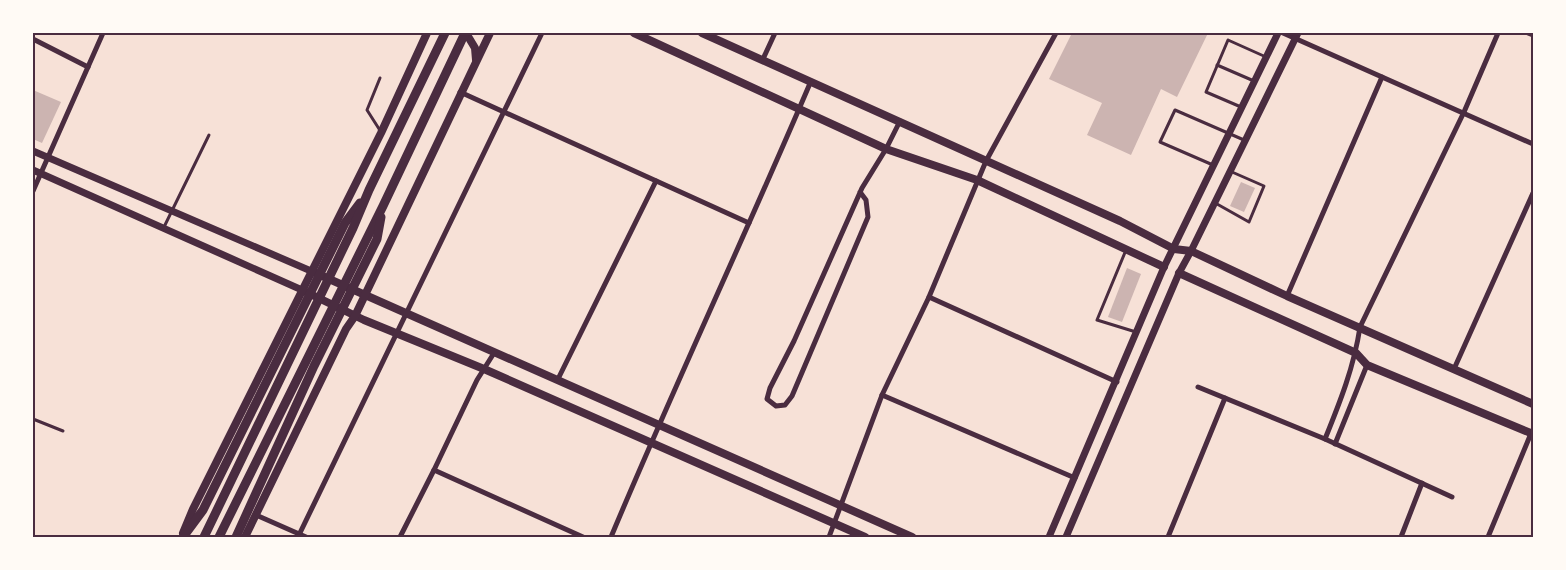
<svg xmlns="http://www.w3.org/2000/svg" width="1566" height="570" viewBox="0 0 1566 570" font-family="'Source Sans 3',sans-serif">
<rect width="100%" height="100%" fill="#f7e1d7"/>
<g fill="#ccb4b1">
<polygon points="1072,33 1208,33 1177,97 1161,89 1131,155 1087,135 1102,103 1049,79"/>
<polygon points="33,90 61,102 42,143 33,139"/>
<polygon points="1241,182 1255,188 1244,212 1230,206"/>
<polygon points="1127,268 1141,274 1122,322 1108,317"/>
</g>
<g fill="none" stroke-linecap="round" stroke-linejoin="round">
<g stroke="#4a2c40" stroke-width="3">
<polyline points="1217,65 1254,81"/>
<polyline points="380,78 367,110 381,132"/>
<polyline points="1241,107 1206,92 1228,40 1266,57"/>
<polyline points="1213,165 1160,142 1175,110 1244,140"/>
<polyline points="1217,204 1249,222 1264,186 1232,172"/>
<polyline points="164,227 209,135"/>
<polyline points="1126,250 1097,320 1136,332"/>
<polyline points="33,419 63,431"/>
</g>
<g stroke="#4a2c40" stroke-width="5">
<polyline points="1283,33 1533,144"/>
<polyline points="1528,33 1533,35"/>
<polyline points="33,39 88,67"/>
<polyline points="763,59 775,33"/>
<polyline points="460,92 749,223"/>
<polyline points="33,191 103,33"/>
<polyline points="860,192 866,200 868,217 792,396 785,405 776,406 767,399 770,388 794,341 862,188 886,149 900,121"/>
<polyline points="1287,296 1382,77"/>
<polyline points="929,297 1117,382"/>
<polyline points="1454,369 1533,193"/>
<polyline points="558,379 656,181"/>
<polyline points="1198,387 1325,439 1452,497"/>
<polyline points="882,395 1075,478"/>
<path d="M1325 439C1340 402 1354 367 1360 327L1464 112 1498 33"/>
<polyline points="1335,444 1367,365"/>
<polyline points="434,470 583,537"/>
<polyline points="256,515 306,537"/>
<polyline points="298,537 542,33"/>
<polyline points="400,537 434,470 477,380 494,353"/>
<path d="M611 537C675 384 746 234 811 81"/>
<polyline points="829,537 882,395 929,297 986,161 1056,33"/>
<polyline points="1168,537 1225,398"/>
<polyline points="1401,537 1422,483"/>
<polyline points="1488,537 1532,431"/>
</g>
<g stroke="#4a2c40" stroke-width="7">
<polyline points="33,151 311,271"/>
<polyline points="33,170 302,290"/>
<polyline points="1049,537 1164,267 1278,33"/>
<polyline points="1066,537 1179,273 1191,251 1298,33"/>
</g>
<g stroke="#4a2c40" stroke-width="8">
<polyline points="466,33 475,48 476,60"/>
<polyline points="634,33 886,149 977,180 1164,267"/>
<polyline points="702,33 1120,221 1174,249 1191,251 1287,296 1533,404"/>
<polyline points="311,271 912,537"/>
<polyline points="1179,273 1356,353 1367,365 1533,434"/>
<polyline points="302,290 364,320 484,369 865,537"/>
<polyline points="183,533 193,509 381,133 427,33"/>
<polyline points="245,537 346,329 355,316 490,33"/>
</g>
<g stroke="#4a2c40" stroke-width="9">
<polyline points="183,537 203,510 345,223 360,203"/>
<polyline points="204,537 353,228 369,190 445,33"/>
<polyline points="219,537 383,206 465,33"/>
<polyline points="236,537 314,366 377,239 381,217"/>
</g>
</g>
<rect width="1566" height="570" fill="none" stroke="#fffaf5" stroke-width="69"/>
<rect x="34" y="34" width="1498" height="502" fill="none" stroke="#4a2c40" stroke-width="2"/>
</svg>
